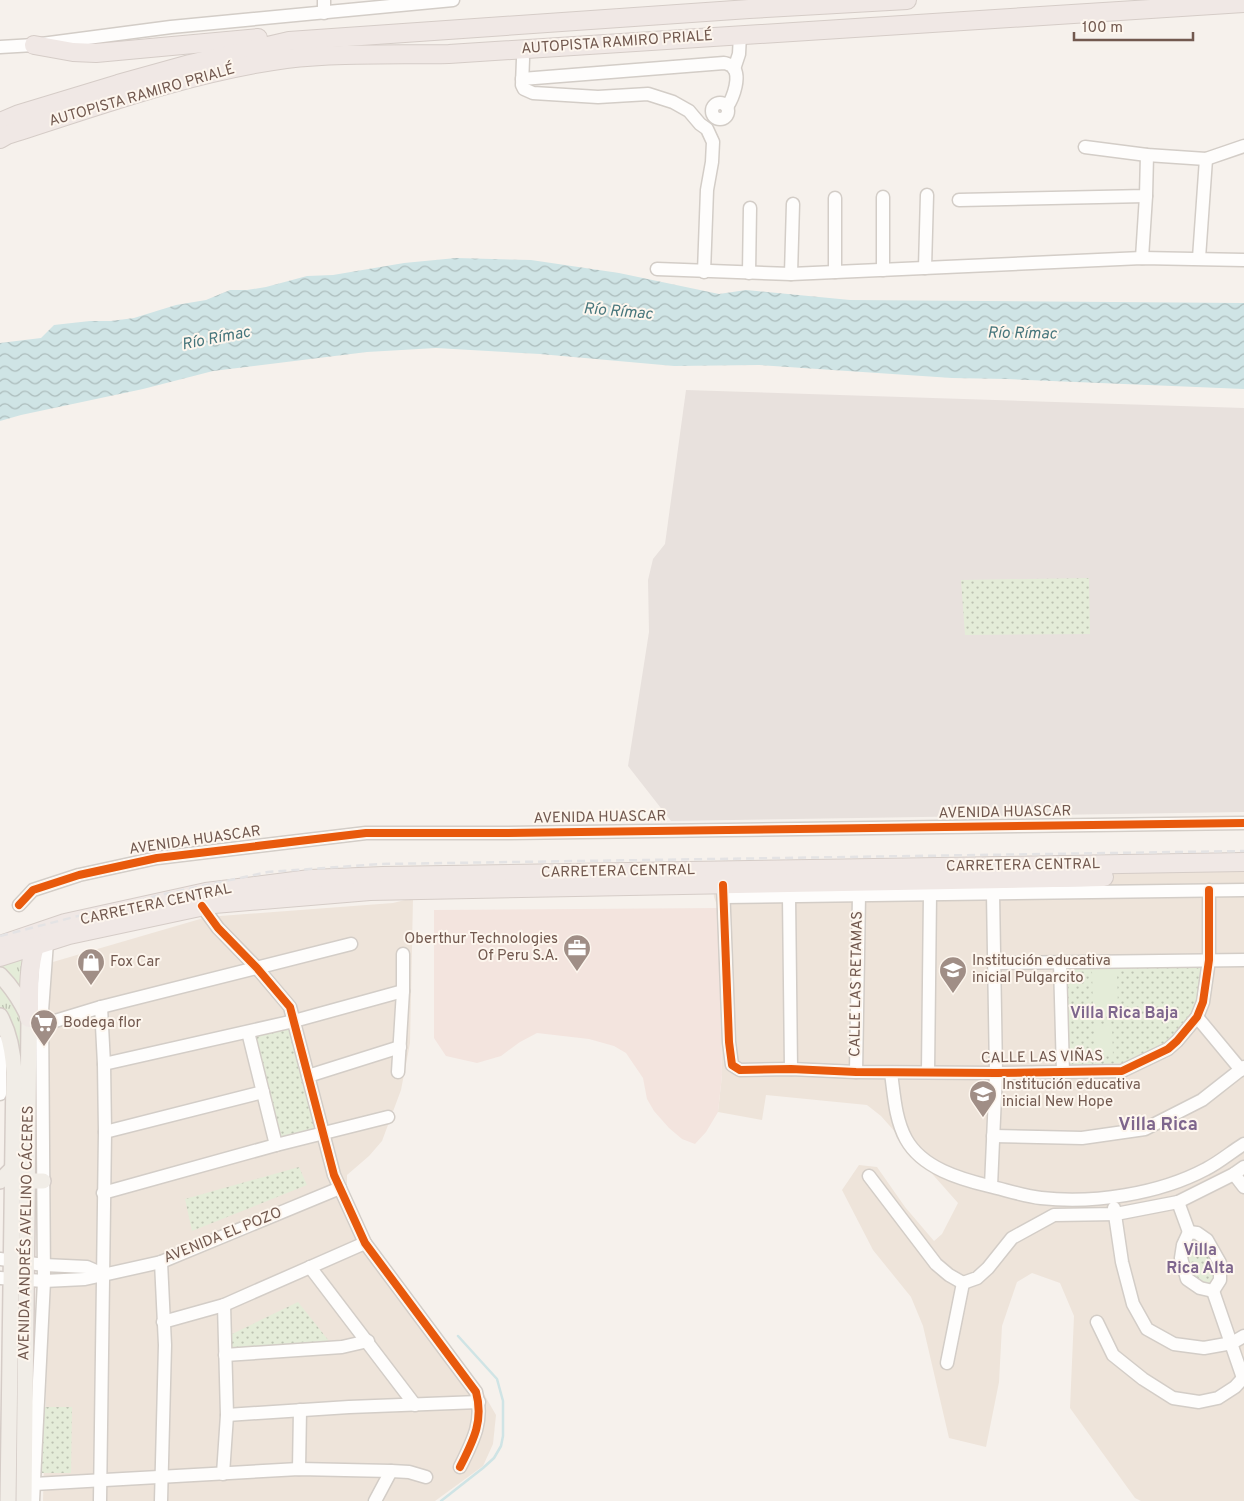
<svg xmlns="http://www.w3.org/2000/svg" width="1244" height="1501" viewBox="0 0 1244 1501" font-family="Overpass,sans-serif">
<defs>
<pattern id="grass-tufts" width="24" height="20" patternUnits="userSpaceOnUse" patternTransform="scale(1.25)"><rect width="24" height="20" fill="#e4ecd8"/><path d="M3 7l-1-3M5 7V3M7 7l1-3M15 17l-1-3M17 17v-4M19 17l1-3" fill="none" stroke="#bdc2b2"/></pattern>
<pattern id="park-dots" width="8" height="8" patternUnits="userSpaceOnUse" patternTransform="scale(1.25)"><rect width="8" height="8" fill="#e4ecd8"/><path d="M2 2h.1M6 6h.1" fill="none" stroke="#bdc2b2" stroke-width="1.8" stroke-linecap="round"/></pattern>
<pattern id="water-waves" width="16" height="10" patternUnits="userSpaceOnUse" patternTransform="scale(1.25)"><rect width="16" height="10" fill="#cfe4e5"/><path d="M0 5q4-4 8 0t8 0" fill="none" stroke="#acbcbc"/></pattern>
</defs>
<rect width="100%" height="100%" fill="#f6f1ec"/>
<g fill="#eee4da">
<polygon points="1244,856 1244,1501 1141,1501 1135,1498 1070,1408 1074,1316 1060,1283 1032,1273 1017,1282 1002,1326 999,1382 986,1447 949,1438 923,1326 911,1297 873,1250 842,1190 859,1165 877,1167 905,1207 934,1241 942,1234 958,1203 881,1116 867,1105 766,1095 762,1120 718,1112 722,1075 718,908 714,897 712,875"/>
<polygon points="413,898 410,1043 401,1090 382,1141 369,1156 347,1175 347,1191 370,1247 481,1389 496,1415 493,1444 483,1466 435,1501 43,1501 49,1282 49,1031 46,964 207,917 393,903"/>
</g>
<polygon fill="#f3e4de" points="718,908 722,1075 718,1112 706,1132 695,1144 682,1139 669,1128 654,1111 647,1099 643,1078 626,1053 614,1046 589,1039 537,1033 520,1042 501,1056 477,1063 446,1056 434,1038 434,910"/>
<polygon fill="#e8e1dd" points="686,390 1244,408 1244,812 671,821 628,766 649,632 648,580 653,559 665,544"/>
<g fill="url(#grass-tufts)">
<polygon points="27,956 25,998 13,979 0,965"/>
<polygon points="0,978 22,1010 25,1116 0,1011"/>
</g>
<g fill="url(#park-dots)">
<polygon points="1089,578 1090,634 965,635 961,580"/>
<polygon points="1205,962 1197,1001 1190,1016 1166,1043 1126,1063 1065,1066 1063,965"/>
<polygon points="291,1027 319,1132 281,1142 253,1036"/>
<polygon points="299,1167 307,1185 192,1231 185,1199"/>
<polygon points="1195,1238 1201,1238 1217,1270 1212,1282 1208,1284 1194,1282 1186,1265 1190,1239"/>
<polygon points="298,1302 333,1346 232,1351 230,1335"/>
<polygon points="43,1407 72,1407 71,1473 42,1473"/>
</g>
<g fill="#e4ecd8">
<polygon points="1092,971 1117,971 1118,1008 1093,1009"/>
<polygon points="1096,1025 1112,1025 1113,1056 1096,1056"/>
</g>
<polygon fill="url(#water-waves)" points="456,258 531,260 619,273 719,294 746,290 850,300 1244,303 1244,389 1007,379 952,378 759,365 674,366 540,354 436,348 367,352 213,371 143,389 21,415 0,421 0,343 41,338 54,325 90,321 111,321 134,318 176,305 206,300 230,290 247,290 266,287 307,276 333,275 404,263"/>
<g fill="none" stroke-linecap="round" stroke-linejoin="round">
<polyline stroke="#cfe4e5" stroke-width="2.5" points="441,1501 483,1468 494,1458 501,1446 503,1436 503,1401 497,1379 458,1336"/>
<g stroke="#d3cdc7" stroke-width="15">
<g id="minor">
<polyline points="324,0 324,13"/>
<polyline points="0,47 34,45 171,27 453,0"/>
<polyline points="523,59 522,85 524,89 533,93 598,97 648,94 673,102 689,111 700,124 707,129 713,142 712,162 707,190 704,272"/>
<polyline points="734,69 739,54 740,35"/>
<path d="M522 79 724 63C725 63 731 65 732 66 742 75 733 98 727 107"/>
<circle cx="720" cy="111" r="8"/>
<polyline points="1085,147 1147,155 1206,159 1244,146"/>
<polyline points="883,197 883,270"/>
<polyline points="835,198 835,272"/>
<polyline points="959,200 1146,196 1147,155"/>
<polyline points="1142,258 1146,196"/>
<polyline points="1199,258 1206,159"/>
<polyline points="925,268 927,195"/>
<polyline points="657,269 791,274 1142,258 1244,260"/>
<polyline points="749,273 750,208"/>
<polyline points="791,274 793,204"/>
<polyline points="723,885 729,1042 732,1065 740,1070 791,1069 856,1072 996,1073 1122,1071 1168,1049 1177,1041 1197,1017 1203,1002 1209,960 1209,890"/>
<polyline points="789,896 791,1069"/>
<polyline points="724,897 1244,890"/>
<polyline points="19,905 33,890 79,875 157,858 366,833 508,833 1244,823"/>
<path d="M202 906 218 928 257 968 290 1007 334 1175 365 1243 476 1392C484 1421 473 1441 460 1467"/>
<polyline points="993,963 1244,960"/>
<polyline points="1060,963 1063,1072"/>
<polyline points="1197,1017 1241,1070"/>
<polyline points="42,1021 55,1021 101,1007 351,944"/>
<polyline points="248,1032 276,1145"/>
<polyline points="0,1043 0,1094"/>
<polyline points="104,1064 294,1021 403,991"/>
<polyline points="398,1072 403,991 403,954"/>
<polyline points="856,1072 859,895"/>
<polyline points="928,1072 930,894"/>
<path d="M891 1073C894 1094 895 1119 906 1139 922 1168 960 1179 989 1186 1006 1190 1024 1196 1041 1198 1093 1204 1159 1194 1206 1169 1220 1162 1231 1152 1244 1144"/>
<polyline points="308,1076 400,1047"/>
<polyline points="105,1132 263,1092"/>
<polyline points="993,1136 1082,1138 1145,1129 1202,1100 1244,1067"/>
<polyline points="1234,1174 1244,1187"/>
<polyline points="869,1176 936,1264 949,1275 963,1283"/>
<polyline points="991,1186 996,1073 993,893"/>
<polyline points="103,1193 276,1145 388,1117"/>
<polyline points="1178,1202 1189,1232"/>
<polyline points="1114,1208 1122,1262 1133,1304 1147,1329 1174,1344 1204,1348 1232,1343 1244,1336"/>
<polyline points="1189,1232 1183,1245 1181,1258 1187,1279 1200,1288 1213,1291"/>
<polyline points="1189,1232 1197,1233 1207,1240 1220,1263 1220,1280 1213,1291"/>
<polyline points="0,1259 44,1265 87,1267 103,1274"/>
<polyline points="161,1262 165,1345 161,1501"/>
<polyline points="310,1267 415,1405"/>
<polyline points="0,1278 44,1281 85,1279 161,1262 340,1188"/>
<polyline points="963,1283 977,1278 988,1268 1012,1238 1054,1215 1116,1214 1178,1202 1234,1174 1244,1167"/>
<polyline points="1213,1291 1243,1378"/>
<polyline points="163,1322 224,1305 365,1243"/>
<polyline points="1097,1322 1113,1355 1143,1379 1173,1398 1199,1402 1218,1398 1235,1387 1244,1377"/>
<polyline points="225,1355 342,1347 368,1341"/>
<polyline points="947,1363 963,1283"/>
<polyline points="227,1415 349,1407 479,1402"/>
<polyline points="299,1469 300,1410"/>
<polyline points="223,1474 227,1415 224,1305"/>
<polyline points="34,1484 299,1469 391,1471 409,1472 426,1477"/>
<polyline points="33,1501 44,1281 42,1011 47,942"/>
<polyline points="100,1501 105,1132 104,1064 101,1007"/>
<polyline points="375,1501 391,1471"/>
</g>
</g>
<g stroke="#d5ccc7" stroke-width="18">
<g id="major">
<path d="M0 975C13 988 21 1001 29 1018L24 1501"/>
<path d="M0 1016C10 1034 13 1052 14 1072L8 1501"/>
<polyline points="0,1181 13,1168"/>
<polyline points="27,1181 43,1181"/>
</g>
</g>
<g stroke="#d5ccc7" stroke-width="20">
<g id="highway">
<polyline points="34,45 73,52 96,53 258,38"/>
<polyline points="0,122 19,114 118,84 190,64 289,41 749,9 907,0"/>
<path d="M0 139 7 135C98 106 191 72 286 59 339 53 395 55 449 54L1244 3"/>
<polyline points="0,945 65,923 206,892 310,879 383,876 1244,862"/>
<polyline points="0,957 69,935 214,904 370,891 1104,877"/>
<path d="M29 1018C29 993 28 969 35 946"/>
</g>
</g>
<use href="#minor" stroke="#fefdfc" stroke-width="12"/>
<use href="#major" stroke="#f1ede7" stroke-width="15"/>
<use href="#highway" stroke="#f0e8e5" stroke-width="18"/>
<polyline stroke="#e4e3e4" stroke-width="2.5" stroke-dasharray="8 5" stroke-linecap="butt" points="0,936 164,894 268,872 381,864 1244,851"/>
<g stroke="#fdf6ee" stroke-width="11">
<g id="cycleway">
<polyline points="723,885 729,1042 732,1065 740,1070 791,1069 856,1072 996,1073 1122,1071 1168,1049 1177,1041 1197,1017 1203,1002 1209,960 1209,890"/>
<polyline points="19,905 33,890 79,875 157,858 366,833 508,833 1244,823"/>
<path d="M202 906 218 928 257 968 290 1007 334 1175 365 1243 476 1392C484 1421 473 1441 460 1467"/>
</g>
</g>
<use href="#cycleway" stroke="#e8590c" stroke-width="8"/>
</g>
<defs>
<g id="office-pin" transform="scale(1.4375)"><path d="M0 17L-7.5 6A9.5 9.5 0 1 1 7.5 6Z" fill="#a08e86" stroke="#fdf6ee"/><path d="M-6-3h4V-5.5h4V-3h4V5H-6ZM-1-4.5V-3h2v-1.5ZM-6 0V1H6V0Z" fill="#fff"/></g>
<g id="shop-pin" transform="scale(1.4375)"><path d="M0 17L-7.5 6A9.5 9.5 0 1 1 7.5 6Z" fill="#a08e86" stroke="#fdf6ee"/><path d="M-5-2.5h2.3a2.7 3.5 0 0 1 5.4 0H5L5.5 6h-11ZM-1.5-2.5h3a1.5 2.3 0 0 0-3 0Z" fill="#fff"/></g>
<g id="school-pin" transform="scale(1.4375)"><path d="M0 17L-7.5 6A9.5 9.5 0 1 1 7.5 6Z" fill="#a08e86" stroke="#fdf6ee"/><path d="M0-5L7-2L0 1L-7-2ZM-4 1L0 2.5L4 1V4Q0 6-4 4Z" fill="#fff"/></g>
<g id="supermarket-pin" transform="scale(1.4375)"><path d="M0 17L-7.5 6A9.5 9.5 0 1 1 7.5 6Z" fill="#a08e86" stroke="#fdf6ee"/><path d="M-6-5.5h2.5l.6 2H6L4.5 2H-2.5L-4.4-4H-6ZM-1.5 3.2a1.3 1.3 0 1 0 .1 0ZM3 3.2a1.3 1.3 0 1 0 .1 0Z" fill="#fff"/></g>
</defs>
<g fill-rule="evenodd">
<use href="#office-pin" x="577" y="948"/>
<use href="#shop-pin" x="91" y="962"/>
<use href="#school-pin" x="953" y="970"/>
<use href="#supermarket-pin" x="44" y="1023"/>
<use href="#school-pin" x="983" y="1094"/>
</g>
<g text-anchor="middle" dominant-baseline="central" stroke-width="4" stroke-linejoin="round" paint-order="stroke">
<g font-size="15" fill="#72594f" stroke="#fdf6ee">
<text transform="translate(617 43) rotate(-4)">AUTOPISTA RAMIRO PRIALÉ</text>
<text transform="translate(142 96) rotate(-16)">AUTOPISTA RAMIRO PRIALÉ</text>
<text transform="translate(1005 813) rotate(-1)">AVENIDA HUASCAR</text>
<text transform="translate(600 818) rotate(-1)">AVENIDA HUASCAR</text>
<text transform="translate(195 841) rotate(-8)">AVENIDA HUASCAR</text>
<text transform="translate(1023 866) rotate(-1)">CARRETERA CENTRAL</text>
<text transform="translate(618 872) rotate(-1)">CARRETERA CENTRAL</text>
<text transform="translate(156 905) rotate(-12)">CARRETERA CENTRAL</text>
<text transform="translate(857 984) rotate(-89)">CALLE LAS RETAMAS</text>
<text transform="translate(1042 1058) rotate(-1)">CALLE LAS VIÑAS</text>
<text transform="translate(27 1233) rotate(-89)">AVENIDA ANDRÉS AVELINO CÁCERES</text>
<text transform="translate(223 1236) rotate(-22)">AVENIDA EL POZO</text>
</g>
<g font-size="15" fill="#72594f" stroke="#fdf6ee" text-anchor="start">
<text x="558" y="939" text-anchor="end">Oberthur Technologies<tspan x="558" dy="17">Of Peru S.A.</tspan></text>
<text x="972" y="961">Institución educativa<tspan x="972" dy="17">inicial Pulgarcito</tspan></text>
<text x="110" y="962">Fox Car</text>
<text x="63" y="1023">Bodega flor</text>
<text x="1002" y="1085">Institución educativa<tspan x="1002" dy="17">inicial New Hope</tspan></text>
</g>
<g font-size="16" font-style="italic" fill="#47767c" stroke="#fdf6ee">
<text transform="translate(618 312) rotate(5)">Río Rímac</text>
<text transform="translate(1022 334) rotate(1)">Río Rímac</text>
<text transform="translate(216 339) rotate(-11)">Río Rímac</text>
</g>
<g font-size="16" font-weight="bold" fill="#7e668d" stroke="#fdf6ee">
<text x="1124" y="1014">Villa Rica Baja</text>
<text x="1200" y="1251">Villa<tspan x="1200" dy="18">Rica Alta</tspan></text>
</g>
<g font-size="18" font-weight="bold" fill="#7e668d" stroke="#fdf6ee">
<text x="1158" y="1125">Villa Rica</text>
</g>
</g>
<path d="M1074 32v8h119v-8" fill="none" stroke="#72594f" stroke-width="2.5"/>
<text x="1082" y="32" font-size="15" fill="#72594f" stroke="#fdf6ee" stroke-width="4" paint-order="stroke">100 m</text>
</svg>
